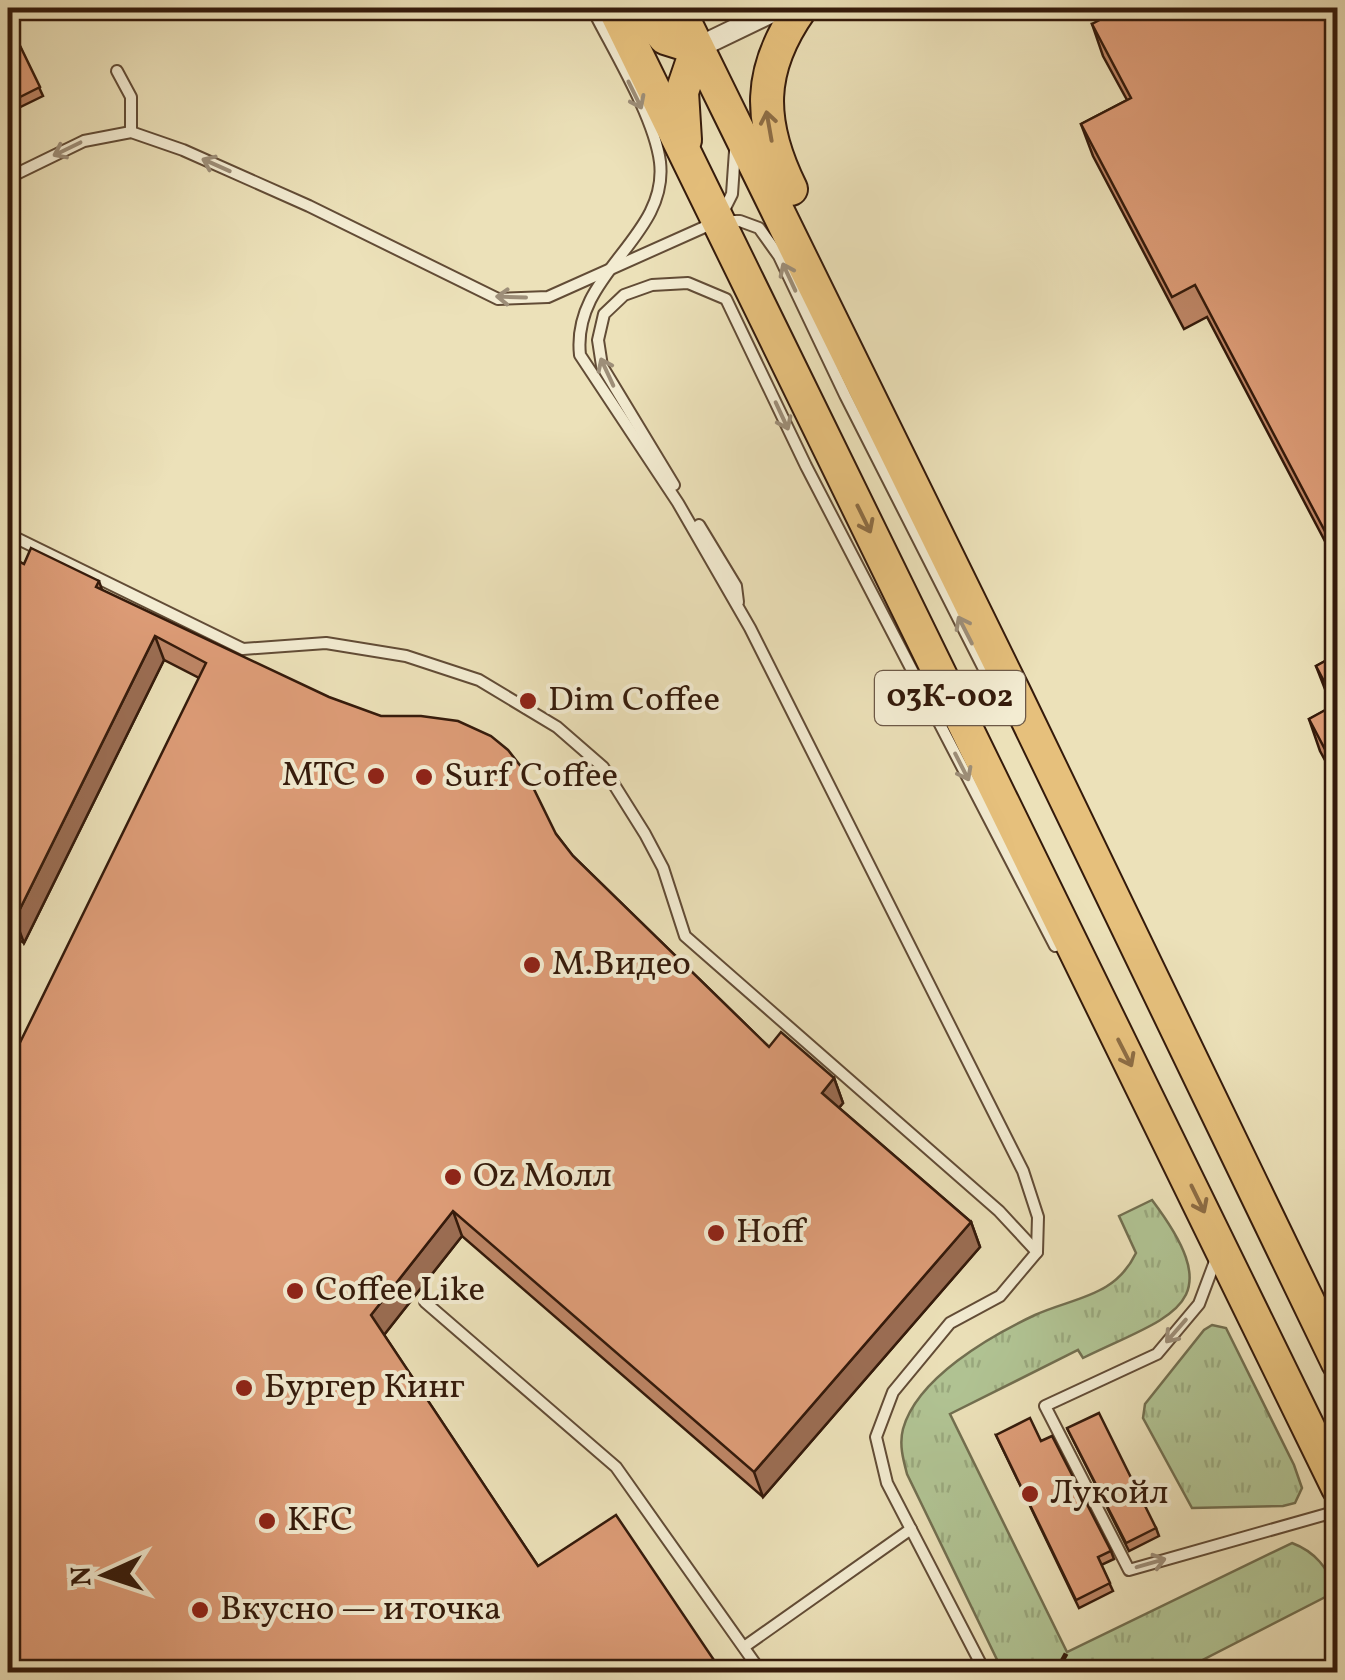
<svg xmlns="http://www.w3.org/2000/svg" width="1345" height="1680" viewBox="0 0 1345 1680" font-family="Vollkorn,serif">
<defs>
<pattern id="grass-tufts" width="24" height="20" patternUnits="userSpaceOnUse" patternTransform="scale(2.5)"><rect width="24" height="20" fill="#b1c494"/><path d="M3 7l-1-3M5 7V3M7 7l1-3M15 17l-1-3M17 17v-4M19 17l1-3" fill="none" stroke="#99a87e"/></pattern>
</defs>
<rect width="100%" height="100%" fill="#ece1b9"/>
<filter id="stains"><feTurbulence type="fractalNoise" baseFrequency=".002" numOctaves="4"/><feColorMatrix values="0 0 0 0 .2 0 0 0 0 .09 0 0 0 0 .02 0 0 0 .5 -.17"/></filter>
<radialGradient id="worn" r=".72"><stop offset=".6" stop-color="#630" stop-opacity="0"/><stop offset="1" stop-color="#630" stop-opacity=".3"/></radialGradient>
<g fill="url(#grass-tufts)" stroke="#726f50" stroke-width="2.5">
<path d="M1152 1200C1232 1306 1173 1314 1083 1358L1078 1350 950 1414 1067 1652 1292 1543C1316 1552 1327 1568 1337 1591L1179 1672H1003L907 1474C903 1459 899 1444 903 1429 917 1378 990 1336 1035 1315 1075 1297 1115 1297 1136 1253L1119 1216Z"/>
<polygon points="1212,1325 1226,1328 1294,1465 1302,1488 1295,1503 1283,1506 1192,1508 1143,1418 1145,1404 1204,1330"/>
</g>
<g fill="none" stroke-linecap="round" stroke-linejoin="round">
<g stroke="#624c36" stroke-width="14">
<g id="lane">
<path d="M592 8C613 50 654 116 660 162 669 238 571 273 580 355L678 503 750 628 1023 1171 1038 1217 1037 1252 1000 1296 950 1323 893 1392 876 1437 887 1483 985 1672"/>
<polyline points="117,71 131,97 131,132"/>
<polyline points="8,178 84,141 131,132 183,150 309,206 498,299 548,297 718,221 740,221 759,228 779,256 845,395 990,681"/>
<polyline points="723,212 732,194 735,151"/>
<polyline points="674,485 602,366 598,340 604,314 624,295 652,285 688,283 726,299 806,466 1055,946"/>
<polyline points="699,525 736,586 738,602"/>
<polyline points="8,534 243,649 326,643 406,656 479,680 557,727 603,767 645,834 663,868 685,936 999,1211 1037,1252"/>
<polyline points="1217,1256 1199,1304 1157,1354 1045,1406 1129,1570 1327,1514 1338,1533"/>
<polyline points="425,1302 616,1467 761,1672"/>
<polyline points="744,1647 911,1529"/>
</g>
</g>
<g stroke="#624c36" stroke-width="24">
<polyline id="street" points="697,48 780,8"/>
</g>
<g stroke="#341a0b" stroke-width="36">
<g id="primary">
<polyline points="614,8 1338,1488"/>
<polyline points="640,8 665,38 697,48"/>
<polyline points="678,8 1014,692 1338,1363"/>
<polyline points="685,140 682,92 697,48"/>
<path d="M791 189C758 122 757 70 801 8"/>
</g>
</g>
<polyline stroke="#341a0b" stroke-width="5" stroke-dasharray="8 5" stroke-linecap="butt" points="1056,1672 1067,1652"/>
<use href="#lane" stroke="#f3ecd2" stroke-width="10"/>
<use href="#street" stroke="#f3ecd2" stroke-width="20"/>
<use href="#primary" stroke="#e6c07c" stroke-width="32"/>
</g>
<g fill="#be8666" stroke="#341a0b" stroke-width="2.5">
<polygon points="1338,8 1338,566 1207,317 1184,329 1093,156 1081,124 1127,100 1103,56 1092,24"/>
<polygon points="8,21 43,96 8,113"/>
<polygon points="8,556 24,564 99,581 102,590 556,834 573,856 769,1047 834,1078 843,1103 839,1108 971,1222 980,1247 763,1497 462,1236 384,1335 538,1566 722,1672 8,1672 199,678 164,660 24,943 8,933"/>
<polygon points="1338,654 1338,784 1320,751 1309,719 1332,707 1316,666"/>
<polygon points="1067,1428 1156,1528 1159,1536 1129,1551"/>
<polygon points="996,1435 1041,1441 1111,1551 1114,1559 1101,1565 1113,1591 1079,1608"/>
</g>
<g fill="#9b6d53" stroke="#341a0b" stroke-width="2.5">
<polygon points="155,636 164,660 24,943 15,919"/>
<polygon points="834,1078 843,1103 831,1117 822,1093"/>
<polygon points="453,1211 462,1236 380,1340 371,1315"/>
<polygon points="971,1222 980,1247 763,1497 754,1472"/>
</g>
<g fill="#dd9c77" stroke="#341a0b" stroke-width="2.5">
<polygon points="1122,8 1338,8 1338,556 1195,285 1172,297 1081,124 1131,98 1092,24"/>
<polygon points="8,21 40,87 8,103"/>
<polygon points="31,548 99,581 96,587 329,697 381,716 421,716 458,721 491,736 508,750 526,773 556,834 573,856 769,1047 781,1032 834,1078 822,1093 971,1222 754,1472 453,1211 371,1315 538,1566 616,1515 722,1672 8,1672 8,1067 206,663 155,636 15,919 8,914 8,556 24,564"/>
<polygon points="1338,654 1338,774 1309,719 1336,704 1316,666"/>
<polygon points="1099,1413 1156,1528 1126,1543 1067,1428"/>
<polygon points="1030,1418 1041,1441 1052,1436 1111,1551 1098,1557 1110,1583 1076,1600 996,1435"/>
</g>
<defs><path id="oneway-shaft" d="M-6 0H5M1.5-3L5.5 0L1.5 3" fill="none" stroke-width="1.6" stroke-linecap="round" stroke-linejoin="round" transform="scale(2.5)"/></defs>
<g stroke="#9d8e78">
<use href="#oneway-shaft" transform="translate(635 95) rotate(64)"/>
<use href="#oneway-shaft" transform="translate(67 149) rotate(154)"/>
<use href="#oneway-shaft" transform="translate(216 165) rotate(-156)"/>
<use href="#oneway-shaft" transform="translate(789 277) rotate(-115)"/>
<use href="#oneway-shaft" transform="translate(511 297) rotate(-178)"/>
<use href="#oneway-shaft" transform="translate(607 372) rotate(-115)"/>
<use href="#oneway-shaft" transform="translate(782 416) rotate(65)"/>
<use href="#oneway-shaft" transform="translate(965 630) rotate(-117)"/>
<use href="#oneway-shaft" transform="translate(962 767) rotate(63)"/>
<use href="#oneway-shaft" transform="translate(1176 1331) rotate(131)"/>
<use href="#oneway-shaft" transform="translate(1151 1563) rotate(-16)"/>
</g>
<g stroke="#8d6d44">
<use href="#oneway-shaft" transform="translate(769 126) rotate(-100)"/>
<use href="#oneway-shaft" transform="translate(864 519) rotate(64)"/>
<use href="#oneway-shaft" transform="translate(1125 1053) rotate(63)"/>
<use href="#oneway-shaft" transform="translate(1198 1199) rotate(64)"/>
</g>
<g fill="#8f2418" stroke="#f3ecd2" stroke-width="4">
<circle cx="528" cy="701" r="10"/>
<circle cx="376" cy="776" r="10"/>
<circle cx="424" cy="777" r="10"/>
<circle cx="532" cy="965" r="10"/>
<circle cx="453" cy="1177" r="10"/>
<circle cx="716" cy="1233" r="10"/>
<circle cx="295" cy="1291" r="10"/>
<circle cx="244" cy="1388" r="10"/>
<circle cx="1030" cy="1494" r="10"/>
<circle cx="267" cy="1521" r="10"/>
<circle cx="200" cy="1610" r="10"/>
</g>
<g text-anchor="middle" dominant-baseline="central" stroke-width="8" stroke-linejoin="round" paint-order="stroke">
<rect fill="#f3ecd2" stroke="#6d5947" stroke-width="2.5" x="875" y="671" width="150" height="54" rx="8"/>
<g font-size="32" font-weight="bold" fill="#341a0b">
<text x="950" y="698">03К-002</text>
</g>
<g font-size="35" fill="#341a0b" stroke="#f3ecd2" text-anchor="start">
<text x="548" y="701">Dim Coffee</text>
<text x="356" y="776" text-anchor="end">МТС</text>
<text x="444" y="777">Surf Coffee</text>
<text x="552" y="965">М.Видео</text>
<text x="473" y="1177">Oz Молл</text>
<text x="736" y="1233">Hoff</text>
<text x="315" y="1291">Coffee Like</text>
<text x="264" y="1388">Бургер Кинг</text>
<text x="1050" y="1494">Лукойл</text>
<text x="287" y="1521">KFC</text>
<text x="220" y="1610">Вкусно — и точка</text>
</g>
</g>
<rect width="1345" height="1680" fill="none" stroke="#ece1b9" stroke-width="40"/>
<rect x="10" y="10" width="1325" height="1660" fill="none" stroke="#341a0b" stroke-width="5"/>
<rect x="20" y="20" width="1305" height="1640" fill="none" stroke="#341a0b" stroke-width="2.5"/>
<g transform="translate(105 1575) rotate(267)" stroke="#f3ecd2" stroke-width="8" paint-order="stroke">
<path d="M0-8L18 38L0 25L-18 38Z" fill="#341a0b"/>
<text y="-15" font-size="28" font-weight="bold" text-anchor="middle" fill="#341a0b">N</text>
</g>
<rect width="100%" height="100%" filter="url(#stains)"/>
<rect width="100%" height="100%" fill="url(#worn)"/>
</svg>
